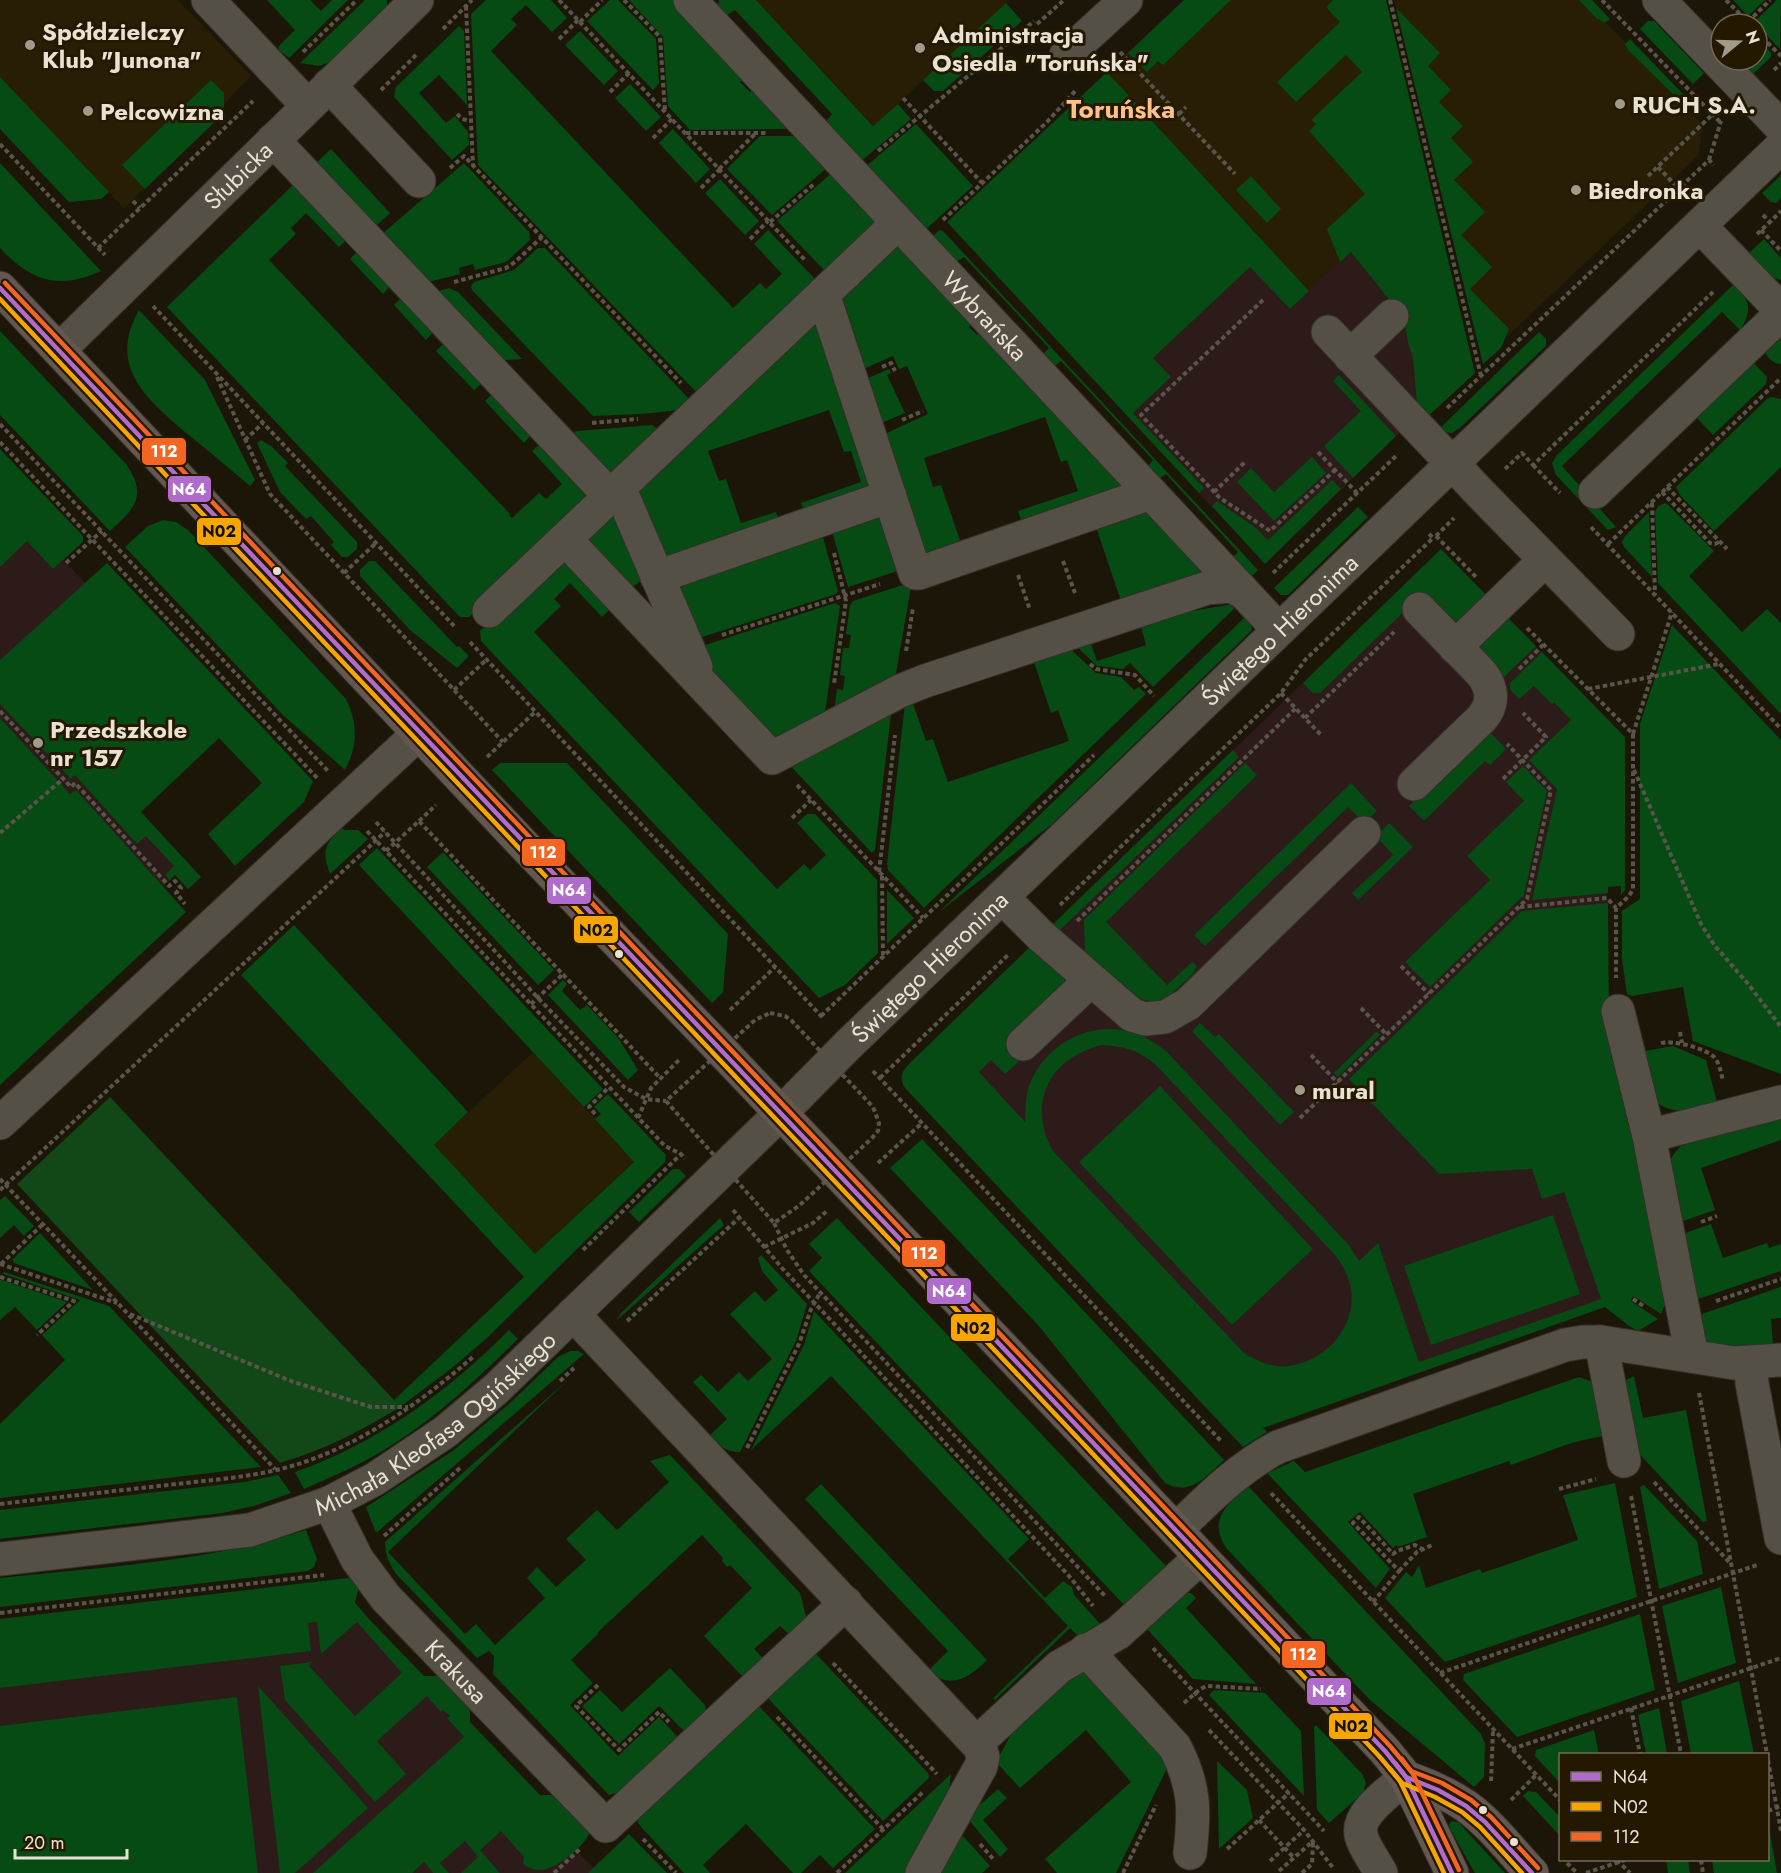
<svg xmlns="http://www.w3.org/2000/svg" width="1781" height="1873" viewBox="0 0 1781 1873" font-family="Jost,sans-serif">
<rect width="100%" height="100%" fill="#1c1608"/>
<g fill="#271e05">
<polygon points="0,0 178,0 251,76 124,209 109,192 101,199 69,202 0,129"/>
<polygon points="756,0 1010,0 874,126"/>
<polygon points="1184,0 1373,0 1409,195 1309,291 1107,72"/>
<polygon points="1394,0 1585,0 1703,125 1699,155 1508,336 1466,293"/>
<polygon points="533,1052 634,1161 535,1254 433,1145"/>
</g>
<g fill="#2c1b18">
<polygon points="1107,72 1308,291 1409,195 1427,406 1265,564 947,222"/>
<polygon points="0,490 85,583 11,674 201,877 188,889 175,875 163,886 175,900 0,1064"/>
<polygon points="1441,549 1606,718 1609,1305 1262,1428 913,1060"/>
<polygon points="337,1598 598,1873 0,1873 0,1639"/>
</g>
<g fill="#064a14" fill-rule="evenodd">
<polygon points="267,0 310,0 321,11 332,0 348,0 289,58 279,50 278,47 295,30"/>
<polygon points="365,0 387,0 387,6 330,62 319,66 300,63"/>
<polygon points="486,0 551,0 567,18 552,32 526,5 511,19 517,25 491,51 733,308 760,283 766,289 782,274 754,244 768,230 817,281 701,397 478,165 471,14"/>
<polygon points="610,0 618,0 656,39 659,83 653,90 587,21"/>
<polygon points="629,0 675,0 746,76 740,82 750,92 756,87 790,124 785,129 690,130 668,106 663,37"/>
<polygon points="719,0 756,0 873,126 898,104 911,119 859,163 826,125 827,120 832,114 735,10 727,15 717,8"/>
<polygon points="1184,0 1231,0 1163,65 1158,61 1147,72 1128,53"/>
<polygon points="1333,0 1386,0 1475,373 1423,421 1418,415 1413,358 1408,343 1404,318 1351,252 1340,262 1327,229 1365,194 1309,131 1316,124 1311,120 1362,72 1346,55 1296,102 1277,82 1340,22 1326,7"/>
<polygon points="1579,0 1592,0 1610,19 1604,23 1599,19 1598,20"/>
<polygon points="1733,0 1765,0 1748,16"/>
<polygon points="1777,0 1781,0 1780,49 1754,22"/>
<polygon points="1006,3 1022,21 943,91 934,91 923,80"/>
<polygon points="1396,8 1440,53 1428,66 1451,90 1439,102 1463,126 1451,138 1473,162 1454,180 1485,212 1461,235 1492,267 1470,289 1509,329 1501,348 1483,364"/>
<polygon points="1648,21 1654,21 1704,73 1693,84 1640,29"/>
<polygon points="459,26 464,31 467,105 439,75 419,93 446,123 455,116 468,132 469,145 452,160 394,97 396,87"/>
<polygon points="580,31 618,71 604,85 565,45"/>
<polygon points="1757,38 1771,53 1771,57 1753,74 1740,60 1757,60"/>
<polygon points="1630,39 1683,94 1678,99 1628,50 1625,44"/>
<polygon points="1107,72 1309,291 1290,309 1250,267 1153,358 1171,377 1133,413 1204,488 1199,493 947,222"/>
<polygon points="0,77 109,192 101,199 69,202 0,129"/>
<polygon points="211,80 224,93 224,113 145,189 122,165"/>
<polygon points="630,84 661,117 646,131 615,98"/>
<polygon points="916,124 973,186 923,232 864,168"/>
<polygon points="673,129 710,169 696,183 659,143"/>
<polygon points="760,136 801,136 829,166 772,215 727,169"/>
<polygon points="331,149 390,213 376,226 314,165"/>
<path d="M0 163 101 271C58 290 32 282 0 248Z"/>
<polygon points="464,163 529,232 530,240 506,262 475,270 473,264 459,268 460,274 424,283 381,235"/>
<polygon points="834,171 879,219 826,272 777,221"/>
<polygon points="1781,175 1781,198 1776,203 1771,202 1762,193"/>
<polygon points="1251,176 1281,209 1267,223 1236,190"/>
<polygon points="720,179 759,221 745,235 705,193"/>
<polygon points="295,183 348,238 339,247 306,213 291,228 296,234 269,260 510,514 509,515 512,518 539,493 546,499 562,484 532,451 542,442 592,488 591,502 469,617 460,617 167,307"/>
<polygon points="939,230 943,231 1258,570 1249,579 1232,558 1238,552 1166,474 1159,479 1147,468 1153,460 1061,361 1055,366 1043,354 1049,348 964,257 956,262 930,239"/>
<polygon points="1764,239 1781,258 1781,280 1770,277 1747,255"/>
<polygon points="893,241 974,321 969,327 977,335 982,330 1127,486 1024,529 1018,511 1078,491 1067,460 1061,462 1045,417 924,458 933,487 941,485 963,549 919,563 878,437 928,414 907,366 899,369 893,356 861,370 834,295"/>
<path d="M538 248H545L694 404C683 414 612 415 593 416L472 290 471 286 474 282 514 270Z"/>
<polygon points="359,250 392,284 383,294 350,259"/>
<path d="M1734 284C1750 301 1753 310 1740 330L1722 312 1562 466 1616 527 1608 530 1556 475 1552 463 1557 455Z"/>
<polygon points="449,288 458,292 522,359 490,361 436,292"/>
<polygon points="403,296 435,330 426,340 394,305"/>
<path d="M139 310 205 380 255 480 250 486C230 469 210 452 190 436 149 401 106 368 139 310Z"/>
<polygon points="815,313 879,483 805,514 801,503 861,482 851,451 844,452 829,410 708,451 719,481 726,479 741,523 776,512 781,526 666,567 632,487"/>
<path d="M0 331 126 464C148 496 135 508 110 531L0 415Z"/>
<polygon points="1539,332 1546,339 1546,346 1461,427 1452,433 1437,431"/>
<path d="M1781 335V364C1774 364 1767 358 1765 352Z"/>
<polygon points="446,341 484,381 474,390 436,351"/>
<polygon points="1753,362 1767,377 1766,384 1713,435 1695,416"/>
<polygon points="889,369 891,373 887,375 905,413 872,427 866,379"/>
<polygon points="1339,375 1396,436 1353,478 1324,446 1361,411 1333,381"/>
<polygon points="494,392 533,433 524,443 485,401"/>
<polygon points="1771,397 1781,399 1781,467 1714,531 1680,495 1676,487 1767,399"/>
<polygon points="652,425 658,429 607,485 572,433 577,431"/>
<polygon points="261,440 271,446 288,463 285,466 357,542 357,549 348,557 342,557 331,545 334,542 311,516 306,519 280,492 257,443"/>
<polygon points="0,449 83,536 83,542 53,569 27,541 0,567"/>
<polygon points="1312,457 1326,473 1274,521 1237,482 1251,468 1274,492"/>
<polygon points="1332,480 1341,489 1265,564 1212,506 1217,501 1255,527 1268,540"/>
<polygon points="1666,503 1714,551 1689,576 1742,632 1767,609 1781,623 1781,714 1658,583 1655,512 1658,506"/>
<polygon points="1147,507 1211,576 1123,607 1095,524"/>
<polygon points="1358,507 1368,517 1288,595 1281,595 1274,588"/>
<polygon points="876,508 907,568 848,587 830,524"/>
<polygon points="607,510 622,515 645,578 628,590 580,535"/>
<polygon points="1649,512 1652,577 1624,547 1622,542 1625,536"/>
<path d="M163 520 176 522 188 530 346 699C358 723 358 746 345 770L283 715 125 547 148 526Z"/>
<polygon points="820,527 838,591 836,594 696,639 671,579"/>
<polygon points="1441,549 1490,599 1467,622 1451,624 1420,596 1320,693 1313,693 1303,683"/>
<polygon points="561,554 612,607 602,617 570,583 554,599 561,606 534,632 777,889 804,864 810,870 826,855 797,823 807,814 815,814 877,880 878,953 845,985 819,998 481,641 480,631"/>
<polygon points="369,561 375,561 457,647 459,646 469,656 457,668 410,630 360,576 360,570"/>
<polygon points="107,563 313,781 304,802 235,866 208,834 262,783 219,738 141,812 201,877 188,889 175,875 170,880 165,875 174,866 146,836 137,844 75,775 71,779 0,704 0,660"/>
<polygon points="906,584 911,587 895,679 834,712 837,689 843,690 845,676 840,675 843,648 849,648 851,635 846,634 850,605 853,601"/>
<polygon points="835,603 840,606 824,720 772,747 709,681 699,647"/>
<polygon points="1233,604 1236,607 1153,687 1130,663 1123,669 1097,666 1070,640 1089,638 1097,661 1146,645 1139,620"/>
<polygon points="1504,614 1536,646 1502,679 1478,653 1479,640"/>
<polygon points="1245,617 1251,624 1252,630 1051,825 939,912"/>
<polygon points="1672,625 1781,740 1781,1074 1693,1041 1683,987 1632,996 1627,994 1622,959 1622,911 1640,899 1640,724"/>
<polygon points="1063,642 1096,673 1121,677 1134,690 1139,687 1146,694 924,908 888,870 887,864 905,703 910,695 926,741 933,739 948,782 1069,741 1058,710 1051,713 1031,653"/>
<polygon points="1542,652 1625,737 1625,890 1621,895 1621,886 1608,887 1608,893 1532,900 1557,789 1529,760 1571,720 1554,702 1552,704 1534,686 1519,699 1510,689 1510,683"/>
<polygon points="891,714 875,850 872,853 786,761"/>
<polygon points="0,718 70,794 76,790 186,912 0,1085"/>
<polygon points="1485,732 1490,732 1506,749 1490,765 1485,761 1424,821 1409,806"/>
<polygon points="1233,750 1239,757 1057,933 1050,927"/>
<polygon points="500,763 567,763 728,934 723,992 712,1003 492,770"/>
<polygon points="1245,763 1257,775 1106,922 1167,985 1192,962 1197,966 1193,974 1169,996 1154,1002 1134,998 1085,958 1084,920"/>
<polygon points="1523,766 1547,791 1524,895 1430,987 1405,962 1490,880 1467,856 1524,801 1506,782"/>
<polygon points="1351,783 1377,811 1364,823 1348,807 1205,946 1194,935"/>
<polygon points="1389,823 1413,847 1358,900 1352,893 1393,855 1376,836"/>
<path d="M342 828 344 830H358L368 839 330 874C322 851 324 844 342 828Z"/>
<polygon points="377,848 603,1089 584,1107 359,865"/>
<polygon points="443,852 554,970 538,985 427,867"/>
<polygon points="887,890 914,918 887,944"/>
<path d="M1608 903 1609 1025 1640 1151 1666 1302 1661 1314 1633 1296 1631 1301 1658 1319 1638 1331 1629 1326 1605 1307 1263 1428 1267 1432 1243 1447 905 1088C897 1076 904 1069 913 1060L1033 944 1063 972 1066 986 1025 1056 1005 1074 991 1060 979 1072 1025 1122C1026 1110 1025 1098 1029 1086 1044 1045 1089 1020 1131 1032 1145 1036 1156 1043 1167 1052L1348 1244 1359 1261 1378 1243 1419 1362 1601 1299 1564 1192 1542 1199 1532 1169 1439 1174 1349 1079 1522 911ZM1102 1045C1123 1046 1138 1050 1155 1064L1336 1256C1343 1266 1349 1277 1351 1289 1357 1328 1324 1362 1288 1366 1272 1368 1257 1361 1244 1353L1053 1151C1026 1104 1050 1057 1102 1045Z"/>
<polygon points="294,925 468,1112 434,1145 535,1254 634,1162 595,1119 601,1114 594,1107 608,1094 666,1155 665,1162 487,1338 452,1368 400,1407 394,1400 524,1277 241,975"/>
<polygon points="563,980 567,984 562,991 580,1010 587,1005 619,1039 638,1070 628,1080 548,995"/>
<polygon points="1200,1023 1215,1037 1219,1034 1294,1112 1280,1125 1192,1031"/>
<polygon points="1377,1031 1380,1035 1338,1077 1334,1073"/>
<path d="M1673 1046 1706 1060 1718 1106C1696 1110 1674 1117 1655 1101L1645 1051Z"/>
<polygon points="1160,1086 1313,1249 1232,1325 1079,1162"/>
<path d="M1781 1113V1140L1701 1168 1715 1210 1683 1221 1677 1218C1674 1203 1666 1172 1671 1159 1675 1151 1681 1146 1687 1140Z"/>
<path d="M922 1139 1224 1460C1207 1476 1190 1497 1165 1483L1038 1325 890 1168Z"/>
<polygon points="673,1169 679,1169 686,1176 639,1222 629,1212"/>
<polygon points="5,1196 34,1226 24,1236 14,1225 0,1238 0,1200"/>
<polygon points="1553,1215 1580,1294 1431,1345 1404,1266"/>
<polygon points="720,1218 724,1225 616,1321 622,1312"/>
<polygon points="837,1218 1166,1566 1166,1572 1126,1607 809,1271 822,1258 809,1244"/>
<polygon points="1711,1224 1723,1258 1767,1243 1769,1248 1781,1244 1781,1271 1698,1299 1691,1296 1681,1240 1685,1233"/>
<polygon points="40,1233 93,1290 14,1263 12,1260"/>
<path d="M761 1255 807 1304 796 1341 740 1452C726 1452 719 1446 709 1436L727 1419 693 1382 701 1375 718 1392 739 1372 748 1381 772 1359 730 1314 755 1291 765 1302 778 1290 762 1271 758 1258Z"/>
<polygon points="4,1272 109,1306 261,1467 0,1498 0,1424 65,1360 42,1335 80,1300 3,1274"/>
<polygon points="0,1280 2,1280 67,1302 37,1330 15,1307 0,1320"/>
<polygon points="1781,1287 1781,1318 1771,1319 1773,1346 1751,1349 1704,1342 1697,1321 1702,1314"/>
<polygon points="814,1311 1029,1539 1008,1559 1045,1598 1063,1581 1072,1587 1074,1595 1102,1626 1084,1642 1070,1628 995,1700 993,1698 1068,1626 831,1376 751,1450 804,1345"/>
<path d="M509 1330 518 1339C475 1381 431 1423 379 1453 355 1467 329 1478 304 1489L295 1472C376 1444 449 1391 509 1330Z"/>
<polygon points="570,1351 578,1351 584,1354 376,1533 366,1507 454,1450 510,1403 558,1357"/>
<polygon points="1634,1376 1643,1418 1686,1410 1707,1521 1703,1522 1631,1445 1624,1381"/>
<path d="M571 1377 388 1552 465 1634 476 1624 495 1645 545 1598 527 1578 537 1567 556 1587 586 1560 566 1539 597 1510 617 1530 669 1482 650 1461 670 1455 800 1593 807 1620 791 1636 780 1626 754 1649 765 1660 749 1675H741L704 1636 752 1588 730 1565 727 1567 722 1561 723 1558 702 1535 598 1632V1634L571 1660 593 1683 570 1705 618 1756 659 1717 680 1739 624 1791 609 1795 493 1674 494 1656 489 1651 477 1658 396 1574C389 1563 385 1554 385 1542Z"/>
<polygon points="1579,1377 1593,1382 1606,1435 1571,1443 1511,1465 1509,1461 1413,1494 1427,1537 1398,1547 1396,1545 1393,1548 1360,1512 1348,1522 1390,1569 1376,1588 1267,1473 1294,1461 1305,1472"/>
<polygon points="278,1475 291,1493 257,1505 223,1513 0,1539 0,1510 244,1482"/>
<polygon points="1615,1483 1637,1597 1445,1662 1385,1598 1406,1572 1412,1577 1419,1565 1426,1588 1480,1569 1482,1573 1578,1540 1563,1495"/>
<path d="M821 1484 987 1660C969 1678 951 1690 928 1671L948 1651 805 1499Z"/>
<polygon points="1644,1485 1697,1541 1703,1574 1659,1589 1640,1487"/>
<path d="M1248 1486 1481 1734 1485 1744 1484 1777 1474 1787 1370 1700 1227 1549C1207 1521 1227 1504 1248 1486Z"/>
<path d="M306 1530 317 1559 314 1567 308 1571 0 1607V1578C102 1567 208 1562 306 1530Z"/>
<path d="M357 1577 360 1582 355 1603 369 1619 424 1676H445L470 1702V1722L540 1795H560L590 1831C587 1845 556 1869 542 1870 535 1871 529 1868 523 1864L524 1857 501 1831 480 1850 500 1873H461L478 1857 465 1841 440 1863 449 1873H433L424 1862 412 1873H313L464 1737 447 1718 450 1716 443 1710 441 1712 427 1696 377 1741 406 1774 375 1802 285 1700 280 1666 312 1662 309 1666 355 1716 402 1673 357 1622 321 1654 317 1622 308 1623 311 1651 0 1688V1619Z"/>
<polygon points="1721,1587 1736,1663 1678,1683 1662,1606"/>
<polygon points="1186,1593 1191,1593 1196,1598 1186,1608 1256,1684 1193,1679 1146,1628"/>
<polygon points="1640,1614 1655,1690 1517,1737 1463,1680 1464,1674"/>
<polygon points="809,1654 816,1654 928,1773 929,1778 883,1821 765,1695"/>
<polygon points="670,1668 705,1705 706,1715 686,1733 659,1706 619,1744 582,1706 600,1690 622,1712"/>
<polygon points="1082,1669 1170,1762 1116,1873 1057,1873 1045,1859 1131,1782 1086,1730 1020,1788 996,1762 1015,1727"/>
<polygon points="1739,1681 1754,1754 1691,1754 1681,1701"/>
<polygon points="258,1686 368,1808 295,1873 280,1873"/>
<polygon points="1214,1690 1265,1693 1301,1731 1304,1796 1209,1695"/>
<polygon points="237,1697 258,1873 0,1873 0,1726"/>
<polygon points="756,1703 875,1829 833,1868 820,1855 801,1873 793,1873 746,1824 703,1865 710,1873 684,1873 642,1828 638,1823 637,1815"/>
<polygon points="1659,1708 1667,1754 1646,1754 1638,1715"/>
<polygon points="1316,1725 1363,1775 1366,1783 1363,1793 1329,1823 1317,1810 1314,1727"/>
<polygon points="1594,1730 1599,1754 1560,1754 1560,1783 1535,1756 1536,1750"/>
<polygon points="1217,1761 1247,1790 1253,1818 1219,1849"/>
<polygon points="951,1774 947,1804 909,1873 845,1873"/>
<polygon points="998,1789 1007,1798 983,1820 1008,1849 1000,1857 968,1819 968,1815"/>
<polygon points="1528,1791 1536,1792 1560,1817 1560,1836 1523,1796"/>
<polygon points="1452,1821 1459,1823 1505,1873 1475,1873 1450,1829 1449,1824"/>
<polygon points="1768,1822 1777,1873 1714,1873 1712,1860 1768,1860"/>
<polygon points="629,1834 667,1873 588,1873 593,1868"/>
<polygon points="958,1836 964,1837 990,1866 982,1873 935,1873"/>
<polygon points="1666,1860 1688,1860 1690,1873 1668,1873"/>
</g>
<path fill="#124718" d="M110 1097 394 1400 400 1407C362 1431 323 1450 280 1463L17 1184Z"/>
<g fill="none" stroke-linecap="round" stroke-linejoin="round">
<g stroke="#342f27" stroke-width="35">
<g id="minor">
<polyline points="208,0 308,106"/>
<path id="s1" d="M690 0 1279 630"/>
<polyline points="1659,0 1781,127"/>
<polyline points="1066,55 1126,0"/>
<polyline points="329,85 419,181"/>
<polyline points="273,140 610,496"/>
<polyline points="1700,226 1781,310"/>
<polyline points="823,294 915,573 919,573 1151,493"/>
<polyline points="1328,332 1480,493 1618,634"/>
<path id="s2" d="M59 350 417 0"/>
<polyline points="1350,356 1392,316"/>
<polyline points="619,487 696,667"/>
<polyline points="1595,492 1781,314"/>
<polyline points="565,539 772,758 900,691 925,681 1207,588 1231,586 1243,592"/>
<polyline points="657,577 890,496"/>
<polyline points="489,611 898,223"/>
<polyline points="1455,647 1545,560"/>
<path d="M1414 784 1482 718C1494 704 1493 689 1482 674L1419 609"/>
<polyline points="1002,897 1041,936 1132,1015 1145,1019 1165,1017 1188,1004 1364,833"/>
<polyline points="1618,1011 1649,1136 1692,1356"/>
<polyline points="1023,1044 1091,980"/>
<polyline points="0,1123 419,733"/>
<polyline points="1649,1136 1781,1102"/>
<polyline points="573,1314 980,1747 983,1757 981,1766 922,1873"/>
<polyline points="1601,1342 1624,1461"/>
<polyline points="1751,1363 1752,1383 1781,1538"/>
<path id="s3" d="M329 1503 357 1559 386 1598 606 1826 846 1603"/>
<path d="M1176 1530C1208 1499 1238 1468 1278 1447L1565 1345 1583 1342H1601L1734 1363 1781 1360"/>
<path id="s4" d="M0 1559 250 1530 329 1503 375 1479 445 1432 496 1389 781 1113 848 1045 1781 147"/>
<path d="M1086 1650 1175 1747C1195 1786 1195 1810 1190 1853"/>
<polyline points="978,1742 1059,1667 1118,1633 1201,1557"/>
<path d="M1381 1873C1375 1861 1364 1848 1361 1835 1356 1813 1391 1791 1406 1777"/>
</g>
</g>
<g stroke="#342f27" stroke-width="35">
<g id="major">
<polyline points="0,288 521,842 721,1050 1385,1751 1406,1777 1452,1873"/>
<path d="M1406 1777C1427 1785 1447 1793 1466 1806 1491 1824 1511 1851 1532 1873"/>
</g>
</g>
<g stroke="#59554b" stroke-width="4" stroke-dasharray="4.5 3" stroke-linecap="butt">
<polyline points="559,0 806,261"/>
<polyline points="624,0 660,37 665,111"/>
<polyline points="1390,0 1481,376"/>
<polyline points="1602,0 1720,122"/>
<polyline points="1726,0 1750,24"/>
<polyline points="466,6 473,166"/>
<polyline points="580,22 602,0"/>
<polyline points="1748,22 1770,0"/>
<polyline points="1037,24 1064,0"/>
<polyline points="443,29 472,0"/>
<polyline points="1757,32 1781,56"/>
<polyline points="559,39 578,20"/>
<polyline points="303,52 357,0"/>
<polyline points="1120,52 1235,174"/>
<polyline points="1774,70 1781,63"/>
<polyline points="381,90 418,53"/>
<polyline points="610,92 629,73"/>
<polyline points="903,98 982,183"/>
<polyline points="457,114 462,119 471,121"/>
<polyline points="1179,114 1186,107"/>
<polyline points="686,133 766,133"/>
<polyline points="653,138 672,119"/>
<polyline points="0,144 105,255"/>
<polyline points="878,151 1034,21"/>
<polyline points="1709,160 1721,121"/>
<polyline points="1658,167 1678,188"/>
<polyline points="450,168 464,156 681,383"/>
<polyline points="719,169 756,133"/>
<polyline points="1648,176 1713,114"/>
<polyline points="701,188 720,169"/>
<polyline points="133,201 140,208"/>
<polyline points="1763,215 1770,222 1781,211"/>
<polyline points="943,220 1047,122 1077,89"/>
<polyline points="770,222 814,184"/>
<polyline points="1761,230 1781,251"/>
<polyline points="1757,234 1770,222"/>
<polyline points="750,239 768,221"/>
<polyline points="98,248 253,101"/>
<polyline points="454,282 506,268 515,262 542,237"/>
<polyline points="1263,300 1141,415 1220,498 1270,531 1335,470"/>
<polyline points="153,306 456,628"/>
<polyline points="882,367 891,363 895,371"/>
<polyline points="217,377 270,494 503,742"/>
<polyline points="1447,408 1709,160 1714,165"/>
<polyline points="902,420 923,411"/>
<polyline points="592,423 638,419"/>
<polyline points="0,424 328,771"/>
<polyline points="245,440 263,423"/>
<polyline points="0,442 319,780"/>
<polyline points="1318,452 1357,493"/>
<polyline points="1533,465 1560,493"/>
<polyline points="1505,469 1522,453 1533,465 1713,292"/>
<polyline points="1667,487 1727,549"/>
<polyline points="1214,492 1245,462"/>
<polyline points="1662,492 1710,543 1715,544 1719,542"/>
<polyline points="1652,503 1655,594"/>
<polyline points="1591,527 1781,729"/>
<polyline points="1436,536 1477,578"/>
<polyline points="1436,536 1454,518"/>
<polyline points="1608,544 1781,378"/>
<polyline points="834,553 846,601 834,684"/>
<polyline points="1063,561 1075,593"/>
<polyline points="66,563 102,531"/>
<polyline points="344,573 376,543"/>
<polyline points="1273,573 1396,456"/>
<polyline points="1018,575 1030,610"/>
<polyline points="1527,628 1633,734 1633,889 1629,896 1616,908 1616,978"/>
<polyline points="722,635 880,584"/>
<polyline points="470,642 824,1019"/>
<polyline points="906,651 913,608"/>
<polyline points="1090,664 1096,669 1135,675 1154,696"/>
<polyline points="1519,669 1544,644"/>
<polyline points="1588,689 1719,664"/>
<polyline points="454,690 486,660"/>
<polyline points="1281,693 1322,736"/>
<polyline points="0,711 71,787 75,783 169,886 175,881 181,888 176,893 185,904"/>
<polyline points="1305,718 1394,632"/>
<polyline points="1633,734 1672,612"/>
<polyline points="487,757 535,712"/>
<polyline points="1634,770 1701,924 1715,946 1749,985 1781,1027"/>
<polyline points="1503,779 1546,737 1523,713"/>
<polyline points="797,785 923,918"/>
<polyline points="792,818 811,800"/>
<polyline points="419,821 436,805"/>
<polyline points="376,822 538,998 624,1087 646,1099 666,1101"/>
<polyline points="367,831 665,1146 681,1154 685,1159"/>
<polyline points="0,833 63,779"/>
<polyline points="386,851 419,821 660,1078"/>
<polyline points="879,872 895,735"/>
<polyline points="882,876 883,955"/>
<polyline points="1060,905 1281,693 1305,660 1433,538 1429,534"/>
<polyline points="1520,907 1607,898 1616,908"/>
<polyline points="1077,921 1296,708"/>
<polyline points="1401,966 1429,994"/>
<polyline points="531,1004 563,974"/>
<polyline points="1361,1008 1387,1035"/>
<polyline points="730,1010 775,967"/>
<polygon points="770,1013 785,1016 792,1021 873,1107 879,1123 878,1131 872,1138 800,1205 774,1223 666,1101 755,1020"/>
<polyline points="821,1016 1094,755"/>
<polyline points="1680,1032 1682,1043"/>
<path d="M1661 1043C1673 1040 1706 1048 1715 1058 1720 1065 1721 1073 1723 1081"/>
<polyline points="1311,1055 1338,1083"/>
<polyline points="873,1071 1221,1441"/>
<polyline points="880,1078 1009,954"/>
<polyline points="595,1114 589,1107 609,1087"/>
<polyline points="638,1118 651,1088 680,1059"/>
<polyline points="1300,1118 1527,899 1551,790 1507,744"/>
<polyline points="878,1163 922,1123"/>
<polyline points="0,1179 275,1469"/>
<polyline points="0,1190 385,832"/>
<polyline points="733,1210 782,1268 1069,1576 1093,1606"/>
<polyline points="1701,1222 1717,1216"/>
<polyline points="774,1223 787,1250 804,1275 1105,1596"/>
<polyline points="764,1247 813,1223 827,1211"/>
<polyline points="583,1250 681,1154"/>
<polyline points="0,1264 117,1303"/>
<polyline points="1,1264 43,1224"/>
<polyline points="0,1277 74,1301 37,1335"/>
<polyline points="1633,1299 1645,1307"/>
<polyline points="1716,1301 1781,1279"/>
<polyline points="130,1314 291,1381 371,1407 408,1407"/>
<polyline points="627,1321 740,1217"/>
<polyline points="560,1381 574,1368"/>
<polyline points="1699,1393 1767,1754"/>
<polyline points="747,1448 799,1344 811,1309 820,1293"/>
<polyline points="1654,1482 1731,1564"/>
<polyline points="1559,1489 1596,1479"/>
<polyline points="1271,1493 1560,1800"/>
<polyline points="1631,1496 1681,1754"/>
<path d="M0 1504C59 1497 117 1491 176 1484 221 1479 267 1476 310 1460 371 1438 426 1398 474 1356"/>
<polyline points="384,1536 461,1467"/>
<polyline points="1399,1571 1417,1552 1432,1545"/>
<polyline points="1373,1602 1399,1571 1353,1523 1359,1517 1393,1554 1397,1551 1415,1545 1422,1549"/>
<polyline points="0,1613 324,1575"/>
<polyline points="1153,1648 1324,1831"/>
<polyline points="833,1663 937,1774"/>
<polyline points="1440,1673 1757,1565"/>
<polyline points="598,1685 576,1706 619,1750 659,1712 669,1722"/>
<polyline points="1184,1703 1199,1690 1206,1686 1261,1689"/>
<polyline points="1631,1708 1640,1754"/>
<polyline points="777,1717 883,1829"/>
<polyline points="1209,1730 1304,1830 1334,1869"/>
<polyline points="1512,1749 1781,1658"/>
<polyline points="1768,1760 1781,1831"/>
<polyline points="1491,1781 1493,1730"/>
<polyline points="1511,1800 1536,1775"/>
<polyline points="1768,1811 1781,1806"/>
<polyline points="1259,1820 1294,1858"/>
<polyline points="643,1839 676,1873"/>
<polyline points="980,1844 995,1861"/>
<polyline points="1227,1849 1289,1793"/>
<polyline points="1617,1860 1630,1873"/>
<polyline points="1701,1860 1703,1873"/>
<polyline points="1270,1861 1304,1830"/>
<polyline points="1567,1863 1577,1873"/>
<polyline points="1279,1871 1313,1841"/>
<polyline points="554,1873 580,1849"/>
<polyline points="837,1873 924,1791"/>
<polyline points="1123,1873 1156,1805"/>
<polyline points="1302,1873 1312,1864 1313,1842"/>
<polyline points="1586,1873 1625,1860"/>
</g>
<use href="#minor" stroke="#555045" stroke-width="33"/>
<use href="#major" stroke="#635750" stroke-width="33"/>
<g stroke="#241900" stroke-width="9">
<g id="bus-1">
<path d="M0 288C460 777 923 1263 1385 1751L1406 1777 1438 1790 1466 1806 1485 1822 1532 1873"/>
<polyline points="1396,1764 1406,1777 1452,1873"/>
</g>
</g>
<g stroke="#241900" stroke-width="9">
<g id="bus-2">
<path d="M0 299C458 786 919 1270 1379 1756L1402 1783 1435 1797 1462 1812 1480 1827 1522 1873"/>
<polyline points="1390,1769 1400,1781 1444,1873"/>
</g>
</g>
<g stroke="#241900" stroke-width="9">
<g id="bus-3">
<path d="M5 283C466 772 929 1258 1390 1746L1411 1771 1442 1783 1471 1800 1491 1817 1538 1868"/>
<polyline points="1402,1759 1413,1774 1459,1870"/>
</g>
</g>
<use href="#bus-1" stroke="#b06ccc" stroke-width="4.5"/>
<use href="#bus-2" stroke="#f7a600" stroke-width="4.5"/>
<use href="#bus-3" stroke="#f26522" stroke-width="4.5"/>
</g>
<g fill="#a19b8b" stroke="#241900" stroke-width="2">
<circle cx="30" cy="45" r="6"/>
<circle cx="920" cy="48" r="6"/>
<circle cx="1620" cy="104" r="6"/>
<circle cx="88" cy="111" r="6"/>
<circle cx="1576" cy="190" r="6"/>
<circle cx="38" cy="743" r="6"/>
<circle cx="1300" cy="1090" r="6"/>
</g>
<g fill="#e9e2d2" stroke="#241900" stroke-width="2">
<circle cx="277" cy="571" r="5"/>
<circle cx="619" cy="954" r="5"/>
<circle cx="1483" cy="1810" r="5"/>
<circle cx="1514" cy="1842" r="5"/>
</g>
<g text-anchor="middle" dominant-baseline="central" stroke-width="6" stroke-linejoin="round" paint-order="stroke">
<g font-size="24" font-weight="bold" fill="#e9e2d2" stroke="#241900" text-anchor="start">
<text x="42" y="31">Spółdzielczy<tspan x="42" dy="28">Klub "Junona"</tspan></text>
<text x="932" y="34">Administracja<tspan x="932" dy="28">Osiedla "Toruńska"</tspan></text>
<text x="1632" y="104">RUCH S.A.</text>
<text x="100" y="111">Pelcowizna</text>
<text x="1588" y="190">Biedronka</text>
<text x="50" y="729">Przedszkole<tspan x="50" dy="28">nr 157</tspan></text>
<text x="1312" y="1090">mural</text>
</g>
<g font-size="24" fill="#e9e2d2" stroke="#241900">
<text stroke="none"><textPath href="#s2" startOffset="250">Słubicka</textPath></text>
<text stroke="none"><textPath href="#s1" startOffset="432">Wybrańska</textPath></text>
<text stroke="none"><textPath href="#s4" startOffset="1629">Świętego Hieronima</textPath></text>
<text stroke="none"><textPath href="#s4" startOffset="1143">Świętego Hieronima</textPath></text>
<text stroke="none"><textPath href="#s4" startOffset="468">Michała Kleofasa Ogińskiego</textPath></text>
<text stroke="none"><textPath href="#s3" startOffset="213">Krakusa</textPath></text>
</g>
<g font-size="26" font-weight="bold" fill="#fdc088" stroke="#241900">
<text x="1121" y="109">Toruńska</text>
</g>
</g>
<g stroke="#241900" stroke-width="2">
<rect x="141" y="437" width="46" height="29" rx="6" fill="#f26522"/>
<rect x="167" y="475" width="45" height="28" rx="6" fill="#b06ccc"/>
<rect x="196" y="517" width="46" height="29" rx="6" fill="#f7a600"/>
<rect x="521" y="838" width="45" height="29" rx="6" fill="#f26522"/>
<rect x="546" y="876" width="46" height="29" rx="6" fill="#b06ccc"/>
<rect x="573" y="915" width="46" height="29" rx="6" fill="#f7a600"/>
<rect x="901" y="1239" width="45" height="29" rx="6" fill="#f26522"/>
<rect x="926" y="1277" width="46" height="28" rx="6" fill="#b06ccc"/>
<rect x="950" y="1313" width="46" height="29" rx="6" fill="#f7a600"/>
<rect x="1281" y="1640" width="45" height="29" rx="6" fill="#f26522"/>
<rect x="1306" y="1677" width="46" height="29" rx="6" fill="#b06ccc"/>
<rect x="1328" y="1712" width="45" height="28" rx="6" fill="#f7a600"/>
</g>
<g font-size="16" text-anchor="middle" font-weight="bold" fill="#fff">
<text x="164" y="457">112</text>
<text x="189" y="495">N64</text>
<text x="543" y="858">112</text>
<text x="569" y="896">N64</text>
<text x="924" y="1259">112</text>
<text x="949" y="1297">N64</text>
<text x="1303" y="1660">112</text>
<text x="1329" y="1697">N64</text>
</g>
<g font-size="16" text-anchor="middle" font-weight="bold" fill="#111">
<text x="219" y="537">N02</text>
<text x="596" y="936">N02</text>
<text x="973" y="1334">N02</text>
<text x="1351" y="1732">N02</text>
</g>
<rect x="1559" y="1753" width="210" height="108" fill="#241900" stroke="#736954" stroke-width="1.5"/>
<rect x="1571" y="1772" width="30" height="9" fill="#b06ccc" stroke="#736954" stroke-width="1.5"/>
<text x="1613" y="1783" font-size="18" fill="#e9e2d2">N64</text>
<rect x="1571" y="1802" width="30" height="9" fill="#f7a600" stroke="#736954" stroke-width="1.5"/>
<text x="1613" y="1813" font-size="18" fill="#e9e2d2">N02</text>
<rect x="1571" y="1832" width="30" height="9" fill="#f26522" stroke="#736954" stroke-width="1.5"/>
<text x="1613" y="1843" font-size="18" fill="#e9e2d2">112</text>
<g transform="translate(1739 42) rotate(71)"><circle r="28" fill="#241900" stroke="#736954" stroke-width="1.5"/>
<path d="M0-4.5L10 22L0 15L-10 22Z" fill="#a19b8b"/>
<text y="-9" font-size="16" font-weight="bold" text-anchor="middle" fill="#e9e2d2">N</text>
</g>
<path d="M15 1849v9h112v-9" fill="none" stroke="#e9e2d2" stroke-width="3"/>
<text x="24" y="1849" font-size="18" fill="#e9e2d2" stroke="#241900" stroke-width="4.5" paint-order="stroke">20 m</text>
</svg>
